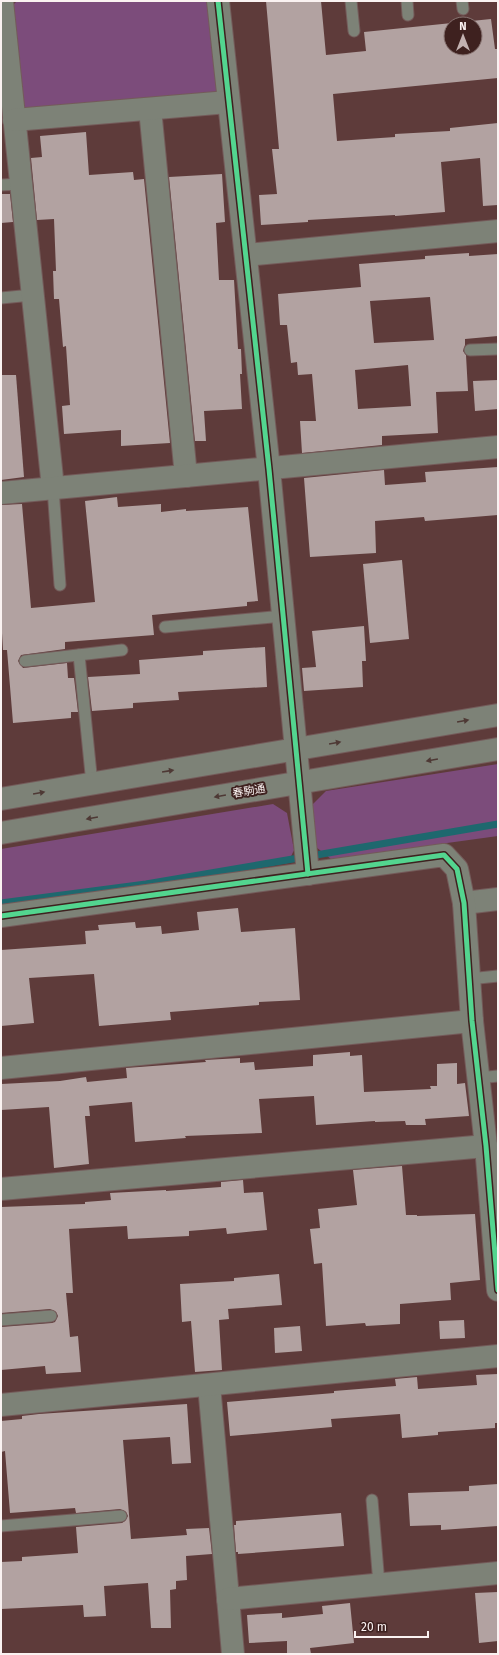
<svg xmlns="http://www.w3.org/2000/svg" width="499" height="1655" viewBox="0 0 499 1655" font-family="'Fira Sans','Noto Sans JP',sans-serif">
<rect width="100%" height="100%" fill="#5e3b3a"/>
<g fill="#7c4c7b">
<polygon points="17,1 207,1 217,94 23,112 13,5"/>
<polygon points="498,764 498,836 331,859 316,847 312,805 326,791"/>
<polygon points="273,804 287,813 294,850 288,863 1,906 1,849"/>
</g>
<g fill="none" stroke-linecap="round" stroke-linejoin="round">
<polyline stroke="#1e686e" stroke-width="7" points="1,903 146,884 498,824"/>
</g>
<g fill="#b2a2a1" fill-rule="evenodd">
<path d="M266 1H321L326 55 366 51 364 32 491 19 495 49H498V78L333 94 337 141 395 137V134L450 131V128L498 123V205L483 206 480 158 441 162 445 212 395 216V215L308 220V222L261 225 259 195 277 194 272 149H279ZM451 24H475V48H451Z"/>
<polygon points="86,132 89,175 133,172 134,180 144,179 170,443 121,446 121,430 64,434 62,406 70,405 66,346 63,347 59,299 54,299 53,271 56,271 54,219 37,220 31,158 42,157 40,136"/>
<polygon points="222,174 225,222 216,223 219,280 234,280 238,349 241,349 242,374 240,374 242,409 204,411 206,441 195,441 169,177"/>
<polygon points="1,194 10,194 13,222 1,223"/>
<path d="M469 253V256L498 254V336L465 339V345L463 351 466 355 468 391 436 392 438 433 382 436V445L302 453 300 421H316L312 374 298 375 297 362 291 363 287 325H280L278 294 361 287 359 264 425 259V256ZM430 297 434 340 374 343 370 301ZM408 365 411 406 358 409 355 370Z"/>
<polygon points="1,375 16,375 24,477 1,480"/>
<polygon points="498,380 498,409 475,411 473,381"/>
<polygon points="498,467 498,515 425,521 424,517 375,521 376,553 310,557 304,478 384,470 385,485 426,482 425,472"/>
<polygon points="117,497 118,507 161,504 161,512 186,509 186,511 248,507 258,601 247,602 247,606 152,615 154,635 65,642 65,649 21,655 18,661 23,668 67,663 68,678 74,678 78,712 71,712 71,718 13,723 7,650 3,650 1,616 1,505 22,504 31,608 95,602 85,501"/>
<polygon points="402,560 409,639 370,643 363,564"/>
<polygon points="364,626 366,661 362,661 363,687 304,691 302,668 316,667 312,631"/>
<polygon points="265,647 267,687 178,692 179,700 133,703 133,708 92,711 88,677 140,674 139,660 203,655 203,651"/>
<polygon points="238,908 241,932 295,928 300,1000 259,1002 259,1005 170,1012 171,1020 99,1026 94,974 29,978 34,1023 1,1026 1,950 86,944 85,931 99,930 98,925 135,922 136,928 161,926 162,934 199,930 197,912"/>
<polygon points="350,1052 350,1056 362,1055 364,1092 431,1089 430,1086 437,1086 437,1064 457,1063 457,1084 465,1083 469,1116 425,1119 426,1125 406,1125 405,1121 375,1122 375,1121 316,1125 314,1096 259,1099 262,1133 185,1136 186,1138 135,1142 132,1102 89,1106 90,1116 85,1116 89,1164 54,1168 49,1107 1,1110 1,1084 60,1081 86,1077 87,1082 127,1078 126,1068 206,1062 205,1060 240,1058 240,1063 254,1062 255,1070 313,1066 313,1055"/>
<polygon points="402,1166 406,1215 417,1215 417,1216 475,1214 480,1280 450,1283 451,1300 400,1304 400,1324 366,1326 365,1323 326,1326 322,1263 314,1264 310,1229 320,1228 318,1209 357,1205 353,1170"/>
<polygon points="243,1180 244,1193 263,1192 267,1230 227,1234 226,1228 189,1231 189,1236 128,1239 127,1226 69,1229 73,1293 66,1293 70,1337 78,1336 81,1372 46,1374 45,1366 1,1370 1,1327 52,1323 55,1322 58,1316 56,1312 50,1309 1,1313 1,1207 85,1204 85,1202 111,1200 110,1193 166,1190 166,1191 221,1187 221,1182"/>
<polygon points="279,1274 282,1305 228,1309 229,1319 219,1320 222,1370 195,1372 191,1321 182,1322 180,1284 234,1281 234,1278"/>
<polygon points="464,1320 465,1338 440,1339 439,1321"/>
<polygon points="300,1326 302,1351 275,1353 274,1328"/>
<polygon points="498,1374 498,1423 495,1423 495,1428 438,1432 438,1435 402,1438 400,1414 331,1419 332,1427 230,1436 227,1402 334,1393 334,1391 396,1386 395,1379 417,1377 418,1389 477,1385 476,1375"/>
<polygon points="187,1404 191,1463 172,1464 170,1437 123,1440 131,1539 187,1535 186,1529 209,1528 212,1554 186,1556 187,1580 176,1581 176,1589 170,1590 171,1628 151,1628 148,1583 104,1586 106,1616 84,1617 83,1605 1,1609 1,1562 22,1561 22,1557 78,1553 76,1527 122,1523 125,1521 128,1516 126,1512 120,1509 76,1513 75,1508 10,1513 5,1451 1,1452 1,1421 22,1419 22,1416 39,1414"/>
<polygon points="498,1484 498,1526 441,1530 441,1525 410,1526 408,1493 469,1491 469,1486"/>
<polygon points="341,1513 344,1546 238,1554 238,1552 236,1552 234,1525 236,1525 236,1521"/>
<polygon points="498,1592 498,1641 479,1643 475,1593"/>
<polygon points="350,1603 354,1643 310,1648 311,1654 287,1654 287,1641 249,1643 247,1615 282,1613 282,1618 323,1614 322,1606"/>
</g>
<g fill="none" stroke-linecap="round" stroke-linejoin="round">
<g stroke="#745b5a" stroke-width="13">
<g id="service">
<polyline points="351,1 354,31"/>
<polyline points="407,1 408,15"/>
<polyline points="462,1 463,9"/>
<polyline points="1,185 21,184"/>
<polyline points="1,298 32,295"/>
<polyline points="470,350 498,349"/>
<polyline points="53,488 60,585"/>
<polyline points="165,627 283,616"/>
<polyline points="79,655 92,784"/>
<polyline points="25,661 122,650"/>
<polyline points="469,979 498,976"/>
<polyline points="478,1078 498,1076"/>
<polyline points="1,1320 51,1316"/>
<polyline points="372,1500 379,1584"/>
<polyline points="1,1526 121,1516"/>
</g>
</g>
<g stroke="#745b5a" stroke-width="24">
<g id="minor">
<polyline points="2,1 53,488"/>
<polyline points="218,1 269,469 308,874"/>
<polyline points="150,109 186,476"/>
<polyline points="14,120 228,102"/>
<polyline points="246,255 498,231"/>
<polyline points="1,493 498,447"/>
<polyline points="464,903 498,899"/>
<polyline points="1,916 444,855 457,869 464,903 472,1021 486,1146 498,1290"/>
<polyline points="1,1068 472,1021"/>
<polyline points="1,1189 486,1146"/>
<polyline points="209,1385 233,1654"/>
<polyline points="1,1405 498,1356"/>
<polyline points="228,1599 498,1573"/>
</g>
</g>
<g stroke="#745b5a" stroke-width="24">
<g id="tertiary">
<polyline points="1,799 498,715"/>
<polyline points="1,833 498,749"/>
</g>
</g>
<use href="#service" stroke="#7d8277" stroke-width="11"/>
<use href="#minor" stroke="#7d8277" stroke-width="22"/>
<use href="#tertiary" stroke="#7d8277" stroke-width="22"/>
<g stroke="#3e211f" stroke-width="8">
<g id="cycleway">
<polyline points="218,1 269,469 308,874"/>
<polyline points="1,916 444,855 457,869 464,903 472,1021 486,1146 498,1290"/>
</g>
</g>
<use href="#cycleway" stroke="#53d58f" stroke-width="5"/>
</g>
<defs><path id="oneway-solid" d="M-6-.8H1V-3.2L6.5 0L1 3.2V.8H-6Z"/></defs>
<g fill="#4e3935">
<use href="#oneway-solid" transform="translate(463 721) rotate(-10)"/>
<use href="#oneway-solid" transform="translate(335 743) rotate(-10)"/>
<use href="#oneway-solid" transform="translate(432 760) rotate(170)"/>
<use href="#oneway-solid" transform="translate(168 771) rotate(-9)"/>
<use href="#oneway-solid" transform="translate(39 793) rotate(-10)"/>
<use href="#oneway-solid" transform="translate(220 796) rotate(170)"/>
<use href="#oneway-solid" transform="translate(92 818) rotate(170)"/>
</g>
<g text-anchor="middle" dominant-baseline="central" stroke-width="4" stroke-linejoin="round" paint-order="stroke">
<g font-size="11" fill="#faf2f1" stroke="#3e211f">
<text transform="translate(249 791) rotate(-10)">春駒通</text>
</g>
</g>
<rect width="499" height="1655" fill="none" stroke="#faf2f1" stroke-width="4"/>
<g transform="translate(463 36)"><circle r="19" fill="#3e211f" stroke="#897573"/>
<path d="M0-3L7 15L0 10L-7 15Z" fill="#c3b2b1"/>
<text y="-6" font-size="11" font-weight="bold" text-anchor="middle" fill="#faf2f1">N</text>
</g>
<path d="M355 1631v6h73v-6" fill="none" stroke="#faf2f1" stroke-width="2"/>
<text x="361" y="1631" font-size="12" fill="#faf2f1" stroke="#3e211f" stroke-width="3" paint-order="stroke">20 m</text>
</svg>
